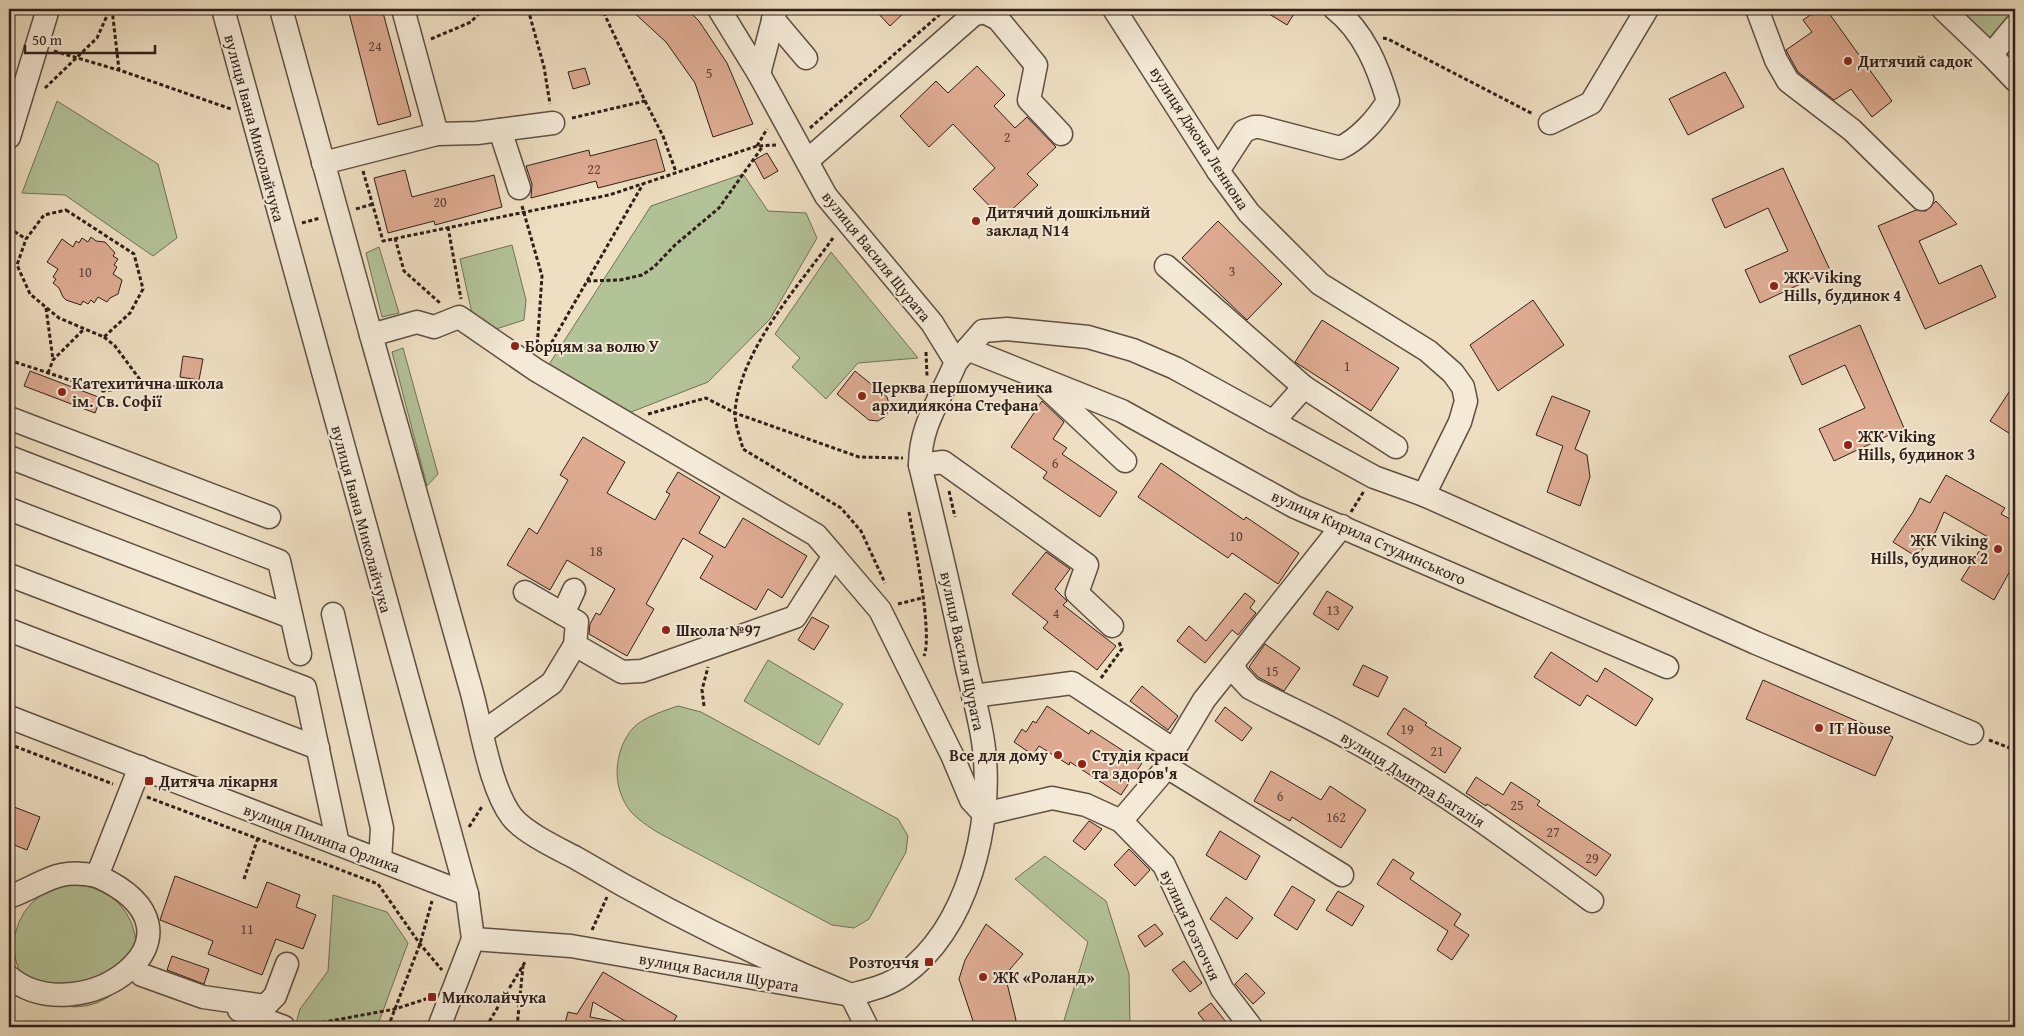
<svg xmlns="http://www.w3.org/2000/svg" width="2024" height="1036" viewBox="0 0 2024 1036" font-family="'Gentium Book Plus',serif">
<rect width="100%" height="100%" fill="#eedfc2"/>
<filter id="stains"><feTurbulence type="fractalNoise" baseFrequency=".004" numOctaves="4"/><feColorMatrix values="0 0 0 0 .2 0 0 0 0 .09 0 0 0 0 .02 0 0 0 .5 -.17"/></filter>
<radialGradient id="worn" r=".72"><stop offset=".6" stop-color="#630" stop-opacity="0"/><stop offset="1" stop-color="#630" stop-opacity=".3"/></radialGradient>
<g fill="#b3c398" stroke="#717158">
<polygon points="1940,9 2015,9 2015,77"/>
<polygon points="57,101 158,164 177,238 153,256 65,195 22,193"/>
<polygon points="743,174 768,211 806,213 817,238 770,319 708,382 626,414 548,366 651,206"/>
<polygon points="512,245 526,300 524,320 493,330 473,318 460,259"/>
<polygon points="379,247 399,313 382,317 366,253"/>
<polygon points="831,252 918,358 858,363 826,399 792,367 800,358 775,334"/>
<polygon points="403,348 438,474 427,486 392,352"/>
<polygon points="768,660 843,704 819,745 744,701"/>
<path d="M678 706 701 712 898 819 908 836 906 852 869 919 854 928 832 925 657 832C645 824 630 815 624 801 612 778 616 748 633 728 644 717 663 711 678 706Z"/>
<polygon points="1045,856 1106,901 1129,974 1130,1027 1062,1027 1088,942 1015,879"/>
<circle cx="75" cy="946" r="61"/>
<polygon points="333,895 387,912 408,943 377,1027 295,1027 300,1009 328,971"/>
</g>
<g fill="#deab92" stroke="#2f1f19">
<polygon points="348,9 382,9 411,116 378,125"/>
<polygon points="630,9 687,9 699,21 727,63 753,124 713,137 695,83 666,42"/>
<polygon points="874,9 908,9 890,26"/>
<polygon points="1261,9 1297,9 1287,25"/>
<polygon points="1819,9 1826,9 1892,101 1872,117 1851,89 1834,100 1798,72 1788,54 1786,50 1812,32 1803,20"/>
<polygon points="977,66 1005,95 994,106 1015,128 1027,117 1056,147 1027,174 1038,185 1002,219 973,189 995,168 953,124 929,147 900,116 936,81 948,93"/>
<polygon points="585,68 590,84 573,89 568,72"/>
<polygon points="1725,72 1744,107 1688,135 1669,99"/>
<polygon points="656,139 665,171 598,188 596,181 531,198 532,184 526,166 589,150 590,156"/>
<polygon points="767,153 778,171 764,179 754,160"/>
<polygon points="1783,168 1830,270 1760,303 1745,270 1788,251 1768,208 1725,228 1712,199"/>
<polygon points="405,170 412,197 494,175 502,207 435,225 434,221 388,233 374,178"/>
<polygon points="1936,201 1957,224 1919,241 1939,284 1981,265 1996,297 1925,329 1878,226 1916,210 1926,211"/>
<polygon points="1218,221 1282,284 1247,320 1182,258"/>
<polygon points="91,237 96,241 105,242 115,253 113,256 118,259 114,265 117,267 113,274 122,280 118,294 110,298 107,302 98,297 94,303 91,300 88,304 83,301 81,305 66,300 63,297 59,288 53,283 56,279 53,277 58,269 47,262 62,239 73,247 76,241 79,243 82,238 88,242"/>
<polygon points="1533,300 1564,345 1498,391 1470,345"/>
<polygon points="1322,320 1399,368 1371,411 1295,362"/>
<polygon points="1860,325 1904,428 1834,461 1819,429 1865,408 1845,365 1802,385 1789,356"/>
<polygon points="183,356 203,359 199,380 180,377"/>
<polygon points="30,371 101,398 95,413 24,386"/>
<polygon points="855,371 887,397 890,407 886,416 878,421 869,420 837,394"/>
<polygon points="2015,383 2015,437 1990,421"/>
<polygon points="1552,396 1590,411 1575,449 1587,455 1590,477 1580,506 1547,492 1563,446 1536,435"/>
<polygon points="1042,401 1064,422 1053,439 1067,448 1062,454 1117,492 1100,517 1043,478 1047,472 1011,447"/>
<polygon points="583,437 625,462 607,493 655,520 670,494 666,492 678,472 720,497 699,533 725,548 743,518 807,556 782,598 768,589 756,610 700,578 713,556 683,538 646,604 654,609 627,656 589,634 590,624 596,613 600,615 615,589 567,560 550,590 507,565 529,528 537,534 568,480 560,475"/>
<polygon points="1161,463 1244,520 1246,517 1299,553 1278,584 1232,553 1228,558 1138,497"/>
<polygon points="1946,475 2005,508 2001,514 2015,522 2015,562 1994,600 1961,580 1988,537 1944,512 1936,531 1917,557 1893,542 1913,512 1920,498 1930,503"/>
<polygon points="1046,552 1070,569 1055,589 1067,601 1063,605 1116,646 1097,670 1043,628 1048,622 1012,594"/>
<polygon points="1327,591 1353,607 1338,630 1313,614"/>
<polygon points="1245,593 1255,601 1250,608 1256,613 1238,635 1232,630 1205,663 1177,641 1189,626 1206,641"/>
<polygon points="812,617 829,626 814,650 798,640"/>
<polygon points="1265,644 1300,668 1284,691 1258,677 1249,667"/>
<polygon points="1551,652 1597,682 1605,668 1653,699 1636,726 1587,695 1580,706 1534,677"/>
<polygon points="1363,665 1388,677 1378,697 1353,685"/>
<polygon points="1763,680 1893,737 1875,776 1746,719"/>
<polygon points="1142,686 1178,716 1168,730 1130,701"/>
<polygon points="1047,706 1089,734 1091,730 1142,763 1121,795 1070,762 1069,765 1039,746 1033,755 1014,742 1022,729 1026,732 1033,721 1036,723"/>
<polygon points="1225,707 1252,728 1242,741 1215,721"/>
<polygon points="1404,708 1427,723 1425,725 1461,748 1445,773 1387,734"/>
<polygon points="1271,771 1321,800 1330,786 1366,810 1341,848 1292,817 1290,821 1254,801"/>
<polygon points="1476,777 1503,795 1511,782 1540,801 1537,805 1611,855 1596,876 1487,804 1486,806 1466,793"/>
<polygon points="9,805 40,817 27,850 9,843"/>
<polygon points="1089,821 1102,829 1085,850 1073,841"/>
<polygon points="1220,831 1260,856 1246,880 1206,855"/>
<polygon points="1129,849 1150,870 1135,886 1114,865"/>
<polygon points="1393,859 1414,873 1410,879 1461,914 1454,925 1469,935 1452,960 1437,950 1448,931 1377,884"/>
<polygon points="175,876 257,908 267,882 300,895 296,907 316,915 303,949 276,939 262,975 208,954 213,941 160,920"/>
<polygon points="1292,886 1315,900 1297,930 1274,915"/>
<polygon points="1338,891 1364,906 1352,926 1326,910"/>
<polygon points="1226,897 1253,918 1237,939 1210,919"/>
<polygon points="986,924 1023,954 1005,975 1016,1020 1010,1027 975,1027 959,979 965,960"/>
<polygon points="1155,924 1163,934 1145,947 1138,936"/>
<polygon points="172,956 209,969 204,984 167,970"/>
<polygon points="1184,961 1202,983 1190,992 1172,970"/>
<polygon points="603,972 677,1016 670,1027 635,1027 593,1002 590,1017 611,1021 610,1027 564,1027 568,1012 577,1014"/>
<polygon points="1246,973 1265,993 1253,1004 1235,984"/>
<polygon points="1211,1003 1230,1027 1209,1027 1198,1013"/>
</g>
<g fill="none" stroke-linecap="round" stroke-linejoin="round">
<g stroke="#5f4f43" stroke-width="25">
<g id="minor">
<polyline points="223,9 467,894 473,939 439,1027"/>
<polyline points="281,9 371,335 417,322 434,327 459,317 536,370 816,535 834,556 795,617 642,671 622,672 575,645 552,683 483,732"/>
<polyline points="1114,9 1218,171 1249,213 1320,284 1428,351 1453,373 1463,387 1466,401 1460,422 1424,495"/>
<polyline points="1757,9 1776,60 1788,81 1852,130 1922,199"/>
<polyline points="1943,9 1991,55"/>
<polyline points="773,19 806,58"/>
<polyline points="2015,26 1991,55 2015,80"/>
<polyline points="759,74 776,9"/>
<polyline points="1550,123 1591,103 1647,9"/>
<polyline points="500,130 519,188"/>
<polyline points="437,134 477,133 553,123"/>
<polyline points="9,137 48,9"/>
<polyline points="807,161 973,15 984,12 998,19 1036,65 1029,100 1061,134"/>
<polyline points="323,163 437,134 403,9"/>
<path d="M1218 171 1244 131 1254 127H1260L1340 148C1359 139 1377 119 1388 101 1378 67 1364 32 1335 9"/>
<polyline points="1166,266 1304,387 1396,447"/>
<path d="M371 335C404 452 438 569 470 686 481 723 489 787 512 817 525 833 557 848 576 858 664 910 756 956 851 995L867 1027"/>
<polyline points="967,349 1122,411 1295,507 1667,667"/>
<polyline points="956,362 983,331 1007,329 1088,337 1133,350 1175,368 1374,477 1424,495 1756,643 1972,733"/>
<polyline points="1045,386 1125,461"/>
<polyline points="9,418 269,517"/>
<polyline points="1273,422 1304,387"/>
<polyline points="9,457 279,561 300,654"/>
<polyline points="920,465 943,462 1087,565 1077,593 1112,626"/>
<polyline points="9,509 291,617"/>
<polyline points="834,556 880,610 952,755 971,800 984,814 1052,798 1086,805 1121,821 1164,865 1222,989 1251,1027"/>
<polyline points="9,575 305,688 338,844"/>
<polyline points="525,592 577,622 575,645"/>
<polyline points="333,614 382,828 380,860"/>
<polyline points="563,614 574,590"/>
<polyline points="9,630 318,748"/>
<path d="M1232 665 1238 675 1250 688C1284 706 1319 721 1352 740 1437 786 1515 844 1592 901"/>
<polyline points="973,696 1072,683 1174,750"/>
<polyline points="9,717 467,894"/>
<polyline points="1167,767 1342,875"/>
<polyline points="1121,821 1167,767 1174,750 1204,700 1342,526"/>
<path d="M9 897C45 884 54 867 97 876L140 767"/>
<path d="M473 939 571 946 851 995C869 990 888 986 903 975 968 928 993 825 984 749 981 721 972 692 966 664 952 597 936 531 920 465 920 424 941 399 956 362L932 323 826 196 759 74 719 9"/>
<polyline points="142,975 203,997 265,1006 275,996 287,964"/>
<path d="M9 977C80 1036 226 934 97 876"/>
<polyline points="239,1010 284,1027"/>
</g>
</g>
<g stroke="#2f1f19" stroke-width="3" stroke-dasharray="4 2.5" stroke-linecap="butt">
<polyline points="112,9 119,70"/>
<polyline points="528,9 544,67 550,104"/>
<polyline points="1383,38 1388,39 1533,114"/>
<polyline points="431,39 471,22 483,9"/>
<polyline points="54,51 125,72 231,109"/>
<polyline points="45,88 97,38 110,9"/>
<polyline points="645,101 663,136 676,172"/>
<polyline points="572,118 645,101 602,9"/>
<polyline points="810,128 946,9"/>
<polyline points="757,146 767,129"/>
<polyline points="9,167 12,156"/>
<polyline points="363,171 383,241 609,195 757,146 776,145"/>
<polyline points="522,206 542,276 537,349"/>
<polyline points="356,209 373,204"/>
<polygon points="66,210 134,254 143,289 130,313 104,337 59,318 30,294 17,265 26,239 44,215"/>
<polyline points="302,223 320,218"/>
<polyline points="448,227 461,299"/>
<polyline points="9,228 26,239"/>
<polyline points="395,238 404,271 440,303"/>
<path d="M833 238C797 288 741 349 735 411 734 422 740 437 743 449L841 508 861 531 885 583"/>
<polyline points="587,281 620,280 642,275 654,267 675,245 719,208 763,146"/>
<polyline points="46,308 53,360"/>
<polyline points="104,337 115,346 144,385 174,387 190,379"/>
<polyline points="926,352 927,376"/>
<polyline points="545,354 643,184"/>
<polyline points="9,360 103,391 144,385"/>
<polyline points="48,373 53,360 84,329"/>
<polyline points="648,414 706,398 735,413 859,457 903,458"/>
<polyline points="949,491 955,517"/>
<path d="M909 512C914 541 933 634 924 656"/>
<polyline points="1351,512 1364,491"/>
<polyline points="898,604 922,598"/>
<polyline points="1101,678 1122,649 1119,642"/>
<polyline points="704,706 702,690 708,667"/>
<polyline points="1989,740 2015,750"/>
<polyline points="9,744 113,784"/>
<polyline points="147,797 378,884 420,944 442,970"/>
<polyline points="469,827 483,805"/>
<polyline points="244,879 258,838"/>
<polyline points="592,930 607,897"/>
<polyline points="303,1026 395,1009 429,998"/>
<polyline points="388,1027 420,944 432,901"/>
<polyline points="486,1027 525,962"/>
<polyline points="517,1027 523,966"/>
</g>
<use href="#minor" stroke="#f4ead7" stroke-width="22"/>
</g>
<g fill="#8f2418" stroke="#f4ead7" stroke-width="2">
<circle cx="1848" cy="61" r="5"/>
<circle cx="976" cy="221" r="5"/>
<circle cx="1774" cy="286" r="5"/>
<circle cx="515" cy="346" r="5"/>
<circle cx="62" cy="392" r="5"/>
<circle cx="862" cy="396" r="5"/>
<circle cx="1848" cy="445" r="5"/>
<circle cx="1998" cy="549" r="5"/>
<circle cx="666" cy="630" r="5"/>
<circle cx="1819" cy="728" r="5"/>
<circle cx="1058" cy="755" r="5"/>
<circle cx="1082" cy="764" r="5"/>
<rect x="144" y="776" width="10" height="10" rx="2.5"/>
<rect x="924" y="957" width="10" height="10" rx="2.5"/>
<circle cx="983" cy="977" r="5"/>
<rect x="427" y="992" width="10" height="10" rx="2.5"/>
</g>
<g text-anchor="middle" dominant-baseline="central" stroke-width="4" stroke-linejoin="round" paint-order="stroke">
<g font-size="14" fill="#5b4237">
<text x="375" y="46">24</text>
<text x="709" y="73">5</text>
<text x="1007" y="137">2</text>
<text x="594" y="169">22</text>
<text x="440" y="202">20</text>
<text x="1232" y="271">3</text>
<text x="85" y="272">10</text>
<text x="1347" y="366">1</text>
<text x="1055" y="463">6</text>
<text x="1236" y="536">10</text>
<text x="596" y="551">18</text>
<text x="1333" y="610">13</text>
<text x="1056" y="613">4</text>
<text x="1272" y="671">15</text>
<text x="1407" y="729">19</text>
<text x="1437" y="751">21</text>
<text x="1280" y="796">6</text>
<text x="1517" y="805">25</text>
<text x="1336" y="817">162</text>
<text x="1553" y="832">27</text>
<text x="1592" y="858">29</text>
<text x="247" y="929">11</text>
</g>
<g font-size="16" font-weight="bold" fill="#2f1f19" stroke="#f4ead7" text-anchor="start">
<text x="1858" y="61">Дитячий садок</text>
<text x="986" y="212">Дитячий дошкільний<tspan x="986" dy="18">заклад N14</tspan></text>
<text x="1784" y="277">ЖК Viking<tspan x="1784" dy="18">Hills, будинок 4</tspan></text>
<text x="525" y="346">Борцям за волю У</text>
<text x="72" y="383">Катехитична школа<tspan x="72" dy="18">ім. Св. Софії</tspan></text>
<text x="872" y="387">Церква першомученика<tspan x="872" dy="18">архидиякона Стефана</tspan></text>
<text x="1858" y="436">ЖК Viking<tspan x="1858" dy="18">Hills, будинок 3</tspan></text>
<text x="1988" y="540" text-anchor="end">ЖК Viking<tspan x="1988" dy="18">Hills, будинок 2</tspan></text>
<text x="676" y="630">Школа №97</text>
<text x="1829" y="728">IT House</text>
<text x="1048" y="755" text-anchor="end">Все для дому</text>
<text x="1092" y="755">Студія краси<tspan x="1092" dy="18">та здоров'я</tspan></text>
<text x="159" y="781">Дитяча лікарня</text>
<text x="919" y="962" text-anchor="end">Розточчя</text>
<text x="993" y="977">ЖК «Роланд»</text>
<text x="442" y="997">Миколайчука</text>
</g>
<g font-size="16" fill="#2f1f19" stroke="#f4ead7">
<text transform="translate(255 128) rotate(75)">вулиця Івана Миколайчука</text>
<text transform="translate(1200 138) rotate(57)">вулиця Джона Леннона</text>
<text transform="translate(877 256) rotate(51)">вулиця Василя Щурата</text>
<text transform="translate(362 519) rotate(75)">вулиця Івана Миколайчука</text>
<text transform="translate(1369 537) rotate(24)">вулиця Кирила Студинського</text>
<text transform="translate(963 651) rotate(78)">вулиця Василя Щурата</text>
<text transform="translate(1413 779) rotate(32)">вулиця Дмитра Багалія</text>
<text transform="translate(322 838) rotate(21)">вулиця Пилипа Орлика</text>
<text transform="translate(1191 925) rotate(65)">вулиця Розточчя</text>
<text transform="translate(719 972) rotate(10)">вулиця Василя Щурата</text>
</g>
</g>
<rect width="2024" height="1036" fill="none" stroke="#eedfc2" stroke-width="30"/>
<rect x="10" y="10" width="2004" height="1016" fill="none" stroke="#2f1f19" stroke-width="2.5"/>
<rect x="15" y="15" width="1994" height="1006" fill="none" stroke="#2f1f19"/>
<path d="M25 45v8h130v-8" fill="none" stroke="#2f1f19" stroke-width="2.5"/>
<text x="32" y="45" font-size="15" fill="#2f1f19" stroke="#f4ead7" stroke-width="4" paint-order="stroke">50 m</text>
<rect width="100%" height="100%" filter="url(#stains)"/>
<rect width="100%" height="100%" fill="url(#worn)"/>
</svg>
